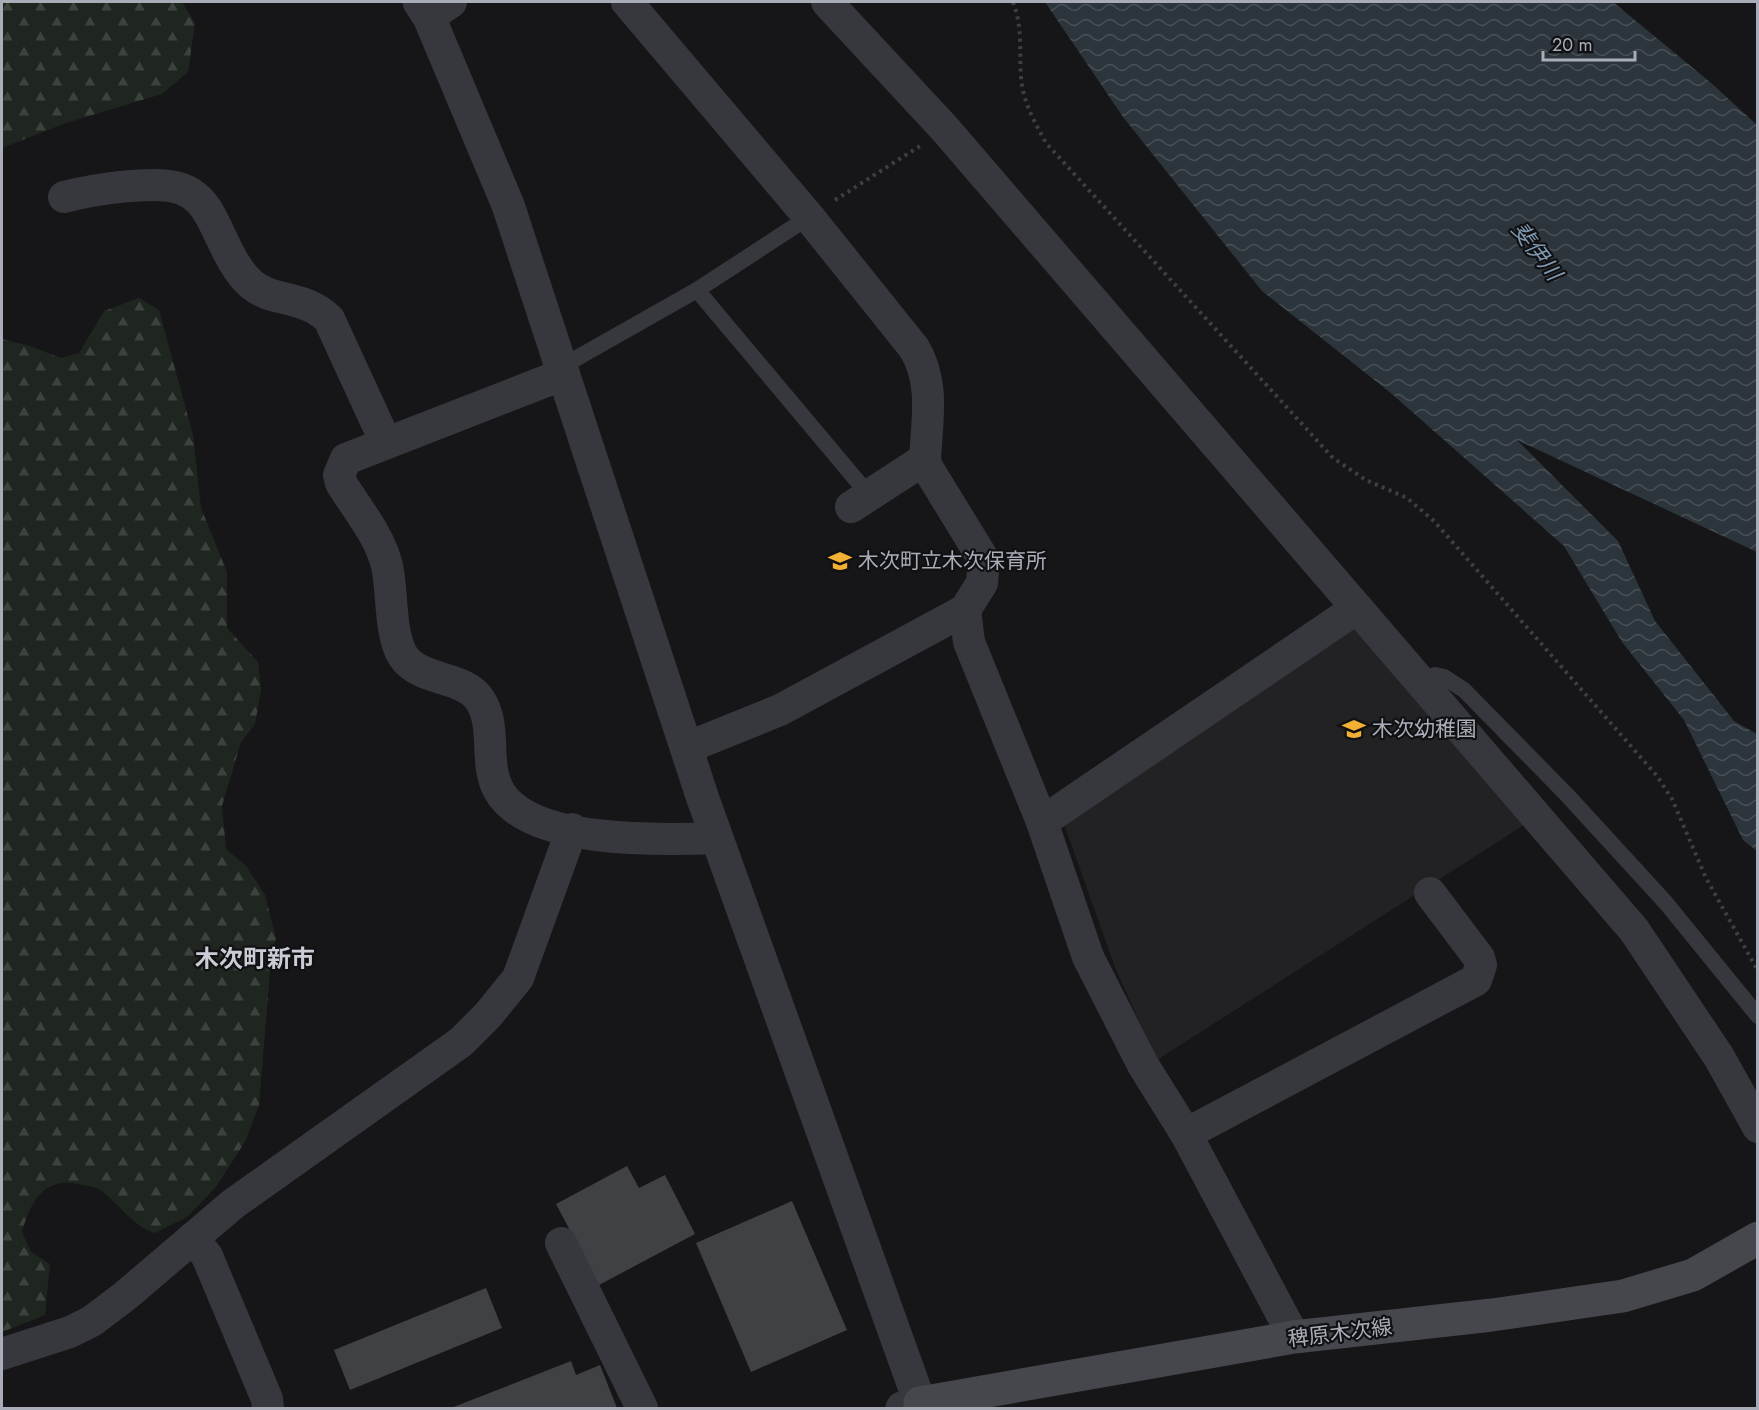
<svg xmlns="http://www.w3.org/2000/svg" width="1759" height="1410" viewBox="0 0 1759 1410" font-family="Jost,'Noto Sans JP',sans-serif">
<defs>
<pattern id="forest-firs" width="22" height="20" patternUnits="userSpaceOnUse" patternTransform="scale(1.5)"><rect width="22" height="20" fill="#1e261f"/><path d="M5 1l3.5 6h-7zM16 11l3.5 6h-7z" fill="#3c433d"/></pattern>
<pattern id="water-waves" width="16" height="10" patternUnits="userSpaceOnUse" patternTransform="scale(1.5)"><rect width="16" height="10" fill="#2c353c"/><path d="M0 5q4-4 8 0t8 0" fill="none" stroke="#485056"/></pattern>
</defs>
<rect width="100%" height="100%" fill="#161618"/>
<polygon fill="#222225" points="1361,627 1535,818 1157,1060 1116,970 1064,824 1346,630"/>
<g fill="url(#forest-firs)">
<polygon points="2,2 182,2 195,23 188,72 162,94 66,123 2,148"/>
<path d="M139 298 159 310 193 435 201 508 227 572V628L258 662 261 690 255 724 241 742 222 806 226 849 246 866 265 895 276 938 270 972 259 1105 246 1140 216 1187 187 1217 155 1233C132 1226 120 1204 100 1190 95 1187 88 1186 82 1185 45 1175 31 1200 22 1232L31 1252 50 1264 45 1315 2 1332V339L30 346 61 358 79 353 104 311Z"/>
</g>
<polygon fill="url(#water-waves)" points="1045,2 1613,2 1710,82 1757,125 1757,552 1517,440 1618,541 1655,621 1734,721 1757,734 1757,851 1743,840 1684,720 1622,642 1564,546 1392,394 1262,291 1123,117"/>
<g fill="#404145">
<polygon points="627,1166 639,1188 665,1175 695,1234 599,1285 556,1204"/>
<polygon points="792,1201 847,1330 751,1372 696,1243"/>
<polygon points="486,1288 502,1328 350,1390 334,1350"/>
<polygon points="571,1361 576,1375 600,1365 617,1408 451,1408"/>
</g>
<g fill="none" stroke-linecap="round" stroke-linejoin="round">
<g stroke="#3d3f44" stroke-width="4" stroke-dasharray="3 4.5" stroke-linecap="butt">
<path d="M1013 2C1023 28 1019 50 1021 77 1023 102 1034 121 1046 143L1333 458 1366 480 1407 498 1434 521 1657 776 1672 799 1706 878 1758 971"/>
<polyline points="835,200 920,146"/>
</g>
<g stroke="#37383d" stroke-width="16">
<polyline points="697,290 869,495"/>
<polyline points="561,367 697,290 809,217"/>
<polyline points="1422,682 1435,675 1444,677 1464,690 1568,796 1666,903 1758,1016"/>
</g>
<g stroke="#37383d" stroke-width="32">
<path d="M627 2 809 217 914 348C935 382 927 421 925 459L927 467 984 560 982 583 965 610 780 710 686 748"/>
<polyline points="827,2 945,129 1357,608"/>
<polyline points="429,17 451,2"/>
<path d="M64 197C91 190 156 179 182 189 195 194 205 205 211 217 223 239 232 267 251 284 273 303 303 294 329 319L386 443"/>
<path d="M564 374 346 459 339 475 341 483C357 509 380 536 387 566 393 592 389 633 403 656 420 682 464 675 480 700 497 726 484 762 498 789 527 845 663 840 717 838"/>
<polyline points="851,507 925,459"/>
<polyline points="965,610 969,642 1042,822 1088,957 1143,1065 1186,1134 1294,1337"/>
<polyline points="1042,822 1357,608 1634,930 1719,1057 1758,1127"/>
<polyline points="1186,1134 1476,980 1481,965 1479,958 1430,893"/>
<polyline points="193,1238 207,1256 267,1399 268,1408"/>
<polyline points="561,1243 642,1408"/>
<polyline points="2,1354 70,1332 92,1321 125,1296 233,1204 461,1042 488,1015 518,978 572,829"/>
</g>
<polyline stroke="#37383d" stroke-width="33" points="419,2 429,17 508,205 703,799 920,1403 902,1408"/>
<polyline stroke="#45474d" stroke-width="33" points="921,1408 920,1403 1294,1337 1492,1315 1623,1296 1693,1275 1758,1238"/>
</g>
<defs>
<g id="school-bare" transform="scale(1.8)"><path d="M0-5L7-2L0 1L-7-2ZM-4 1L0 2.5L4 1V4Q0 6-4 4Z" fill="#f2b134" stroke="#111113" stroke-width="2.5" paint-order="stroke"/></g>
</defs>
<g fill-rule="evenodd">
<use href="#school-bare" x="840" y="561"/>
<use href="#school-bare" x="1354" y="729"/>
</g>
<g text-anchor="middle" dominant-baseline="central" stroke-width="4.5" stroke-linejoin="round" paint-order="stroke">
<g font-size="21" fill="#a8adb8" stroke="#111113" text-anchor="start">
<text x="858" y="561">木次町立木次保育所</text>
<text x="1372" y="729">木次幼稚園</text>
</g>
<g font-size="21" fill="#a8adb8" stroke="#111113">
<text transform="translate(1340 1333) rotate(-7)">稗原木次線</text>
</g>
<g font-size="22" font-style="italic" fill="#7f9bb3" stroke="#111113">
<text transform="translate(1537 251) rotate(53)">斐伊川</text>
</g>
<g font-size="24" font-weight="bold" fill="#c9ccd4" stroke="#111113">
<text x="255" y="958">木次町新市</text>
</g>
</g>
<rect width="1759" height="1410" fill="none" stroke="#a8adb8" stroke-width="6"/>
<path d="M1543 51v9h92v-9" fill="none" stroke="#a8adb8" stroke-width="3"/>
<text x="1552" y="51" font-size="18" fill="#a8adb8" stroke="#111113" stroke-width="4.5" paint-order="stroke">20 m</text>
</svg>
